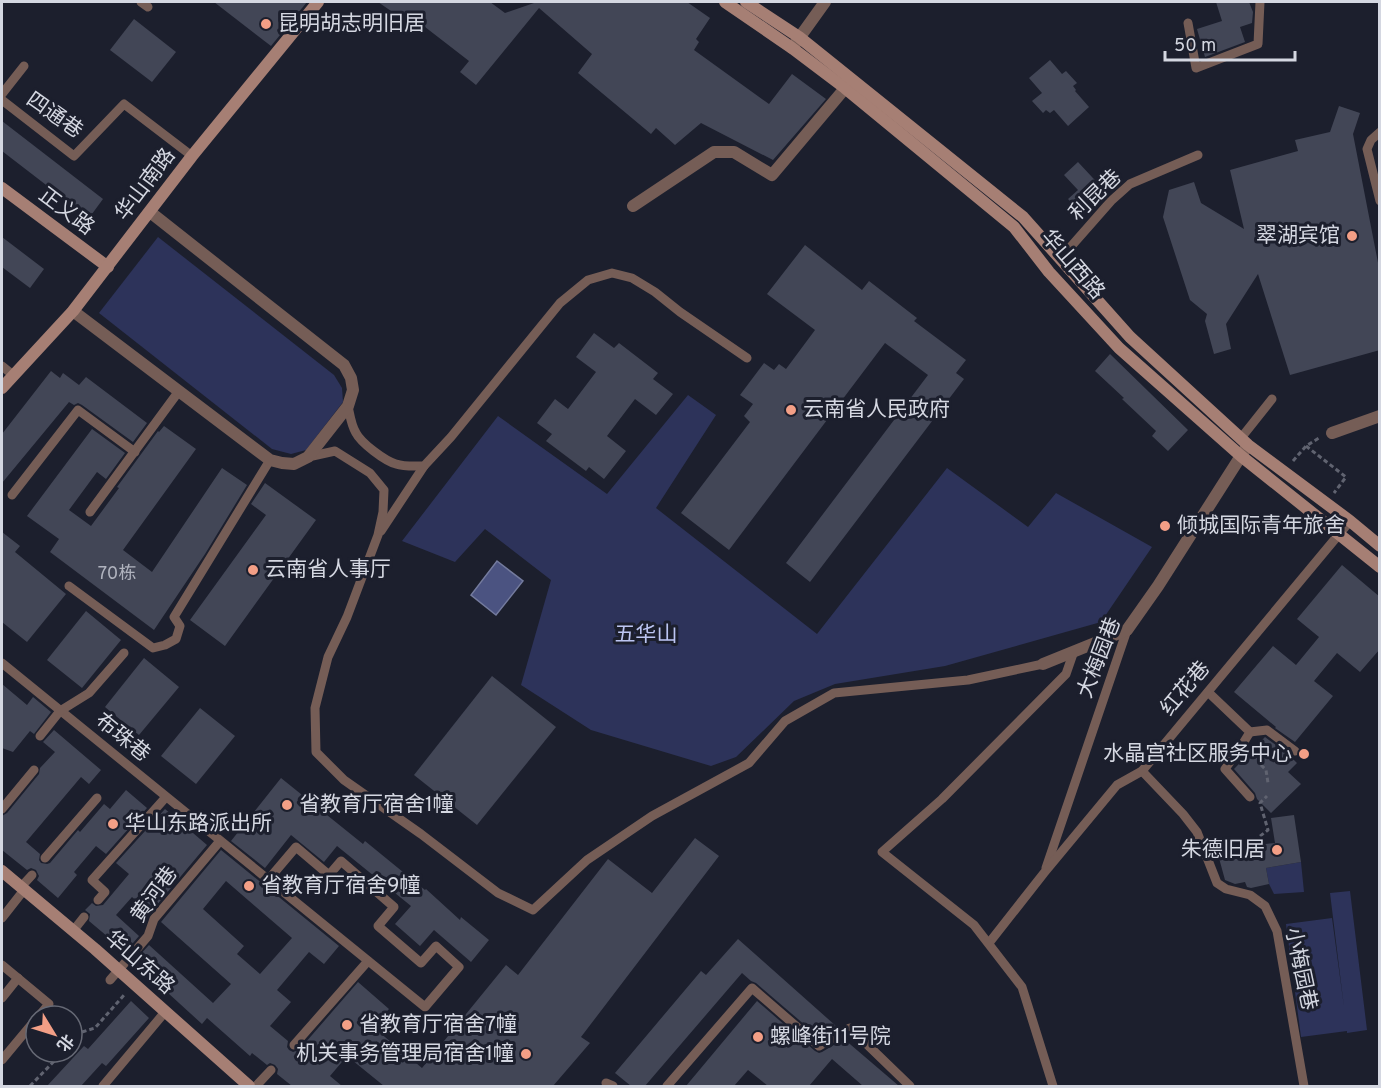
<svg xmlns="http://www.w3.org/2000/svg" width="1381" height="1088" viewBox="0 0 1381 1088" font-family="Overpass,'Noto Sans SC',sans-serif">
<rect width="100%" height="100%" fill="#1c1f2d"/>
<g fill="#2d335a">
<polygon points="158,237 334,375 342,388 343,402 306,450 291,454 272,449 99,313"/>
<polygon points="688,395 716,415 656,508 817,634 947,468 1028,527 1056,493 1152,547 1101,622 945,666 835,684 794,701 736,757 711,766 591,730 521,685 551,580 485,529 455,562 402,541 498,416 607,494"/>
<polygon points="1301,862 1304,892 1274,894 1269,884 1266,868"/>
<polygon points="1350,891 1367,1030 1347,1033 1347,1031 1301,1037 1286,924 1332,918 1344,1007 1330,893"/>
</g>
<polygon fill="#4b5381" stroke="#747b9e" stroke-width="1.5" points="497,561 523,581 496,615 471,595"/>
<g fill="#424656" fill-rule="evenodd">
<polygon points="214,2 307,2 271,46"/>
<polygon points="378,2 490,2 505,13 534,3 532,2 687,2 710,18 696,39 699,42 694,50 769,104 792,74 826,99 773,160 701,123 675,145 656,128 651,134 578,73 592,54 539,8 476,85 460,72 469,61 416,20 406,33 386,17 391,11"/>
<polygon points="1216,2 1249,2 1253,12 1252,23 1240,27 1245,42 1205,57 1197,29 1222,21"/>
<polygon points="134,19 176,52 152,82 110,50"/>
<polygon points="1050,60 1062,74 1066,71 1077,83 1073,86 1076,90 1075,91 1089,107 1068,126 1054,110 1050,113 1046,110 1043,113 1032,101 1042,93 1029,78"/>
<polygon points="1339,106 1360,113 1353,134 1380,273 1380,350 1290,375 1258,274 1226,324 1231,349 1214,354 1205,321 1207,314 1190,300 1163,217 1169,190 1194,182 1201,203 1244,229 1230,170 1298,151 1295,140 1330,132"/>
<polygon points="2,121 103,199 89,218 2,151"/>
<polygon points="1078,162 1105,191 1081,213 1068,199 1078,190 1064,175"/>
<polygon points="2,237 44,269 30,288 2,267"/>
<polygon points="805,245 862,290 869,281 917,318 914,321 966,360 956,373 964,379 810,582 786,563 928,375 885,343 729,550 681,513 750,422 744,416 753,404 740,395 764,363 774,370 779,364 786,369 815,330 767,294"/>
<polygon points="594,333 614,348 619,343 658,373 653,379 673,394 656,415 635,399 607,436 626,451 604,479 589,467 586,471 546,441 552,434 537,423 555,399 568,409 596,372 576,357"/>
<polygon points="1110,354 1188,430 1168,451 1152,436 1156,431 1122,399 1124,398 1095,371"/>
<polygon points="51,371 60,378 63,373 79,385 86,377 147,423 133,442 82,405 78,403 74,405 69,402 2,483 2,434"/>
<polygon points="164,426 196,449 123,550 152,572 222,468 247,485 205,554 154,630 50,552 59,539 27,516 92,429 125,453 106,479 97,472 69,510 91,526 119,488 117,487 158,431 159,432"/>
<polygon points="265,483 316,520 225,646 190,620 266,515 251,504"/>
<polygon points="2,532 20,546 15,552 66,594 27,642 2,622"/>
<polygon points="1342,565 1380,597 1380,649 1360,672 1337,653 1314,681 1333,696 1295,742 1275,728 1276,727 1234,692 1273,646 1296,665 1319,637 1297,619"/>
<polygon points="86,611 121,640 82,688 47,660"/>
<polygon points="144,658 179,687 139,735 105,707"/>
<polygon points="492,676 556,727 477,825 414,775"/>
<polygon points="2,684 27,705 33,697 51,712 34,734 30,731 13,752 2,748"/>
<polygon points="200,708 235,736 196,784 161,756"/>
<polygon points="54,730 101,770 89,784 81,777 26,842 40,854 39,860 41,863 47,864 50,863 78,830 80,832 104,804 110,809 126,790 147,808 106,854 96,846 74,872 77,875 58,898 37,880 39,876 36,870 31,868 27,870 2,850 2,816 7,813 39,774 40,768 55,752 43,742"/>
<polygon points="1265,737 1288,754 1297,763 1288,772 1301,784 1271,813 1257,799 1255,793 1234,769"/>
<polygon points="281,778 363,844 365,841 425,890 426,889 460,920 461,917 489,940 471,962 434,930 420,946 395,924 411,906 337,846 324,862 291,835 265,868 231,841"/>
<polygon points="165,809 207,845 150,913 132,897 116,915 139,936 127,950 116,940 114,942 89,921 90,914 85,910 92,903 96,906 103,905 129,874 116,863"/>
<polygon points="1294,815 1301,862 1266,868 1269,884 1251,888 1247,887 1245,882 1235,884 1225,880 1219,858 1254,851 1257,845 1275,843 1271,818"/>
<path d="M695 838 719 856 581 1037 590 1043 553 1086H384L347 1056 330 1076 342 1086H292L277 1074 278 1069 275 1065 270 1063 267 1065 252 1053 250 1056 207 1018 202 1024 145 972 149 968 137 958 149 945 213 1003 231 984 161 922 221 850 339 946 324 964 309 952 277 990 291 1002 270 1026 288 1041 287 1047 289 1050 293 1052 299 1050 358 982 389 1009 373 1027 422 1068 506 965 518 975 608 859 652 893ZM226 881 292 938 260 974 237 954 244 946 203 909Z"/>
<polygon points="738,939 836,1026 833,1030 820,1038 756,983 751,981 742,973 645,1086 631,1086 615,1073 701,971 706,975"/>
<polygon points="131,1001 149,1018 106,1066 102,1063 81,1086 47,1086 84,1046 88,1049"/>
<polygon points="757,1001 815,1051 819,1053 822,1052 844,1039 899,1086 863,1086 832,1059 809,1086 768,1086 748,1070 734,1086 686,1086"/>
</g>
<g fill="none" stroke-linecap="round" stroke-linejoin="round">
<g stroke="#606370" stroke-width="3" stroke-dasharray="4.5 3" stroke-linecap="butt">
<polyline points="1306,446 1346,477 1334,493"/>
<polyline points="1293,461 1306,446 1319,438"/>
<polyline points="1261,765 1266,770 1268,783"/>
<polyline points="1219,851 1246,847 1268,830 1260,803 1267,796"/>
<polyline points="72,1043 82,1032 95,1028 125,994"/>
<polyline points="30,1086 63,1052"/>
</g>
<g stroke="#755d56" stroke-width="9">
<polyline points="141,2 148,7"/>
<polyline points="1188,23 1196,68 1258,44 1260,2"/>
<polyline points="2,94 24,66"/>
<polyline points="2,100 74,156 124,104 192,156"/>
<polyline points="1380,132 1371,140 1367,149 1380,201"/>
<polyline points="1060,259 1111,201 1130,184 1198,155"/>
<polyline points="2,366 13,375"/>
<path d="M348 406C350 415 351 425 356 433 361 443 385 461 396 464 405 467 415 466 424 466L451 437 560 303 588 280 612 273 632 278 655 292 680 312 747 358"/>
<polyline points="1241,438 1272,399"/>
<polyline points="308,457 335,451 370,473 384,490 383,512 378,535 347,617 328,657 315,708 316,752 344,780 421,834 498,893 533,910 587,860 652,816 749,763 785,721 834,693 968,680 1043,664"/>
<polyline points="12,495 78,410 135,452"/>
<polyline points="90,512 179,391"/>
<polyline points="381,531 424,466"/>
<polyline points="69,586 153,648 165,645 176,639 180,626 174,617 270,460"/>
<polyline points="2,663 425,1007 459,967 436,946 421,963 378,926 394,907 341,861 329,875 296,847 268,880"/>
<polyline points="1208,692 1250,732 1242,745 1225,769 1250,797"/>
<polyline points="1250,732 1267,730 1295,751"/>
<polyline points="40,736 60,711 89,693 124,653"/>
<polyline points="1142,771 1183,814 1197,832 1217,883 1226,889 1250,895 1265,906 1277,931 1304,1086"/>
<polyline points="2,809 34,770"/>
<polyline points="45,858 97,798"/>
<polyline points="1046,868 1127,630"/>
<polyline points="21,887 32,875"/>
<polyline points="98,900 105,892 92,880 166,797"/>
<polyline points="2,918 24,890"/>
<polyline points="73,931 84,917"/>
<polyline points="989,943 1044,873 1117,785 1142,771 1350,521"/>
<polyline points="2,965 49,1004 39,1016"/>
<polyline points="110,980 148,936 154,919 220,841"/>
<polyline points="2,998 18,978"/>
<polyline points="294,1045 368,961"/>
<polyline points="2,1060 36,1019"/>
<polyline points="606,1083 613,1086"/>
<polyline points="103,1086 165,1012"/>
<polyline points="256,1086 271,1070"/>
<polyline points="667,1086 752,988 819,1046 850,1028 910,1086"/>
<polyline points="1053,1086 1022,987 974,925 882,852 942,799 1066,674 1074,651"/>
</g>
<g stroke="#755d56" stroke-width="12">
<polyline points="792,48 825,2"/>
<polyline points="633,206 714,152 734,152 772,175 852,80"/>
<polyline points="73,311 270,460 282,463 294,464 308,457 348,406 353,390 351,378 344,365 150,212"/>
<polyline points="1332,433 1380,416"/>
<polyline points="1043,664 1127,630 1158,586 1246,448"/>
</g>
<g stroke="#a67f74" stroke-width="12">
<polyline points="725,2 792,48 845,88 1014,227 1049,272 1119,348 1241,456 1380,567"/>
<polyline points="746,2 799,37 1023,217 1130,337 1248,445 1350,521 1380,546"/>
<polyline points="2,188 108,267"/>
<polyline points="2,388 73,311 192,156 318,2"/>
<polyline points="2,871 95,949 249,1086"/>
</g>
</g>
<g fill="#f39f86" stroke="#1c1f2d" stroke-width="2">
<circle cx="266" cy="24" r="6"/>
<circle cx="1352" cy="236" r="6"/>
<circle cx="791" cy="410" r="6"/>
<circle cx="1165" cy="526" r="6"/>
<circle cx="253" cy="570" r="6"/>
<circle cx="1304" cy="754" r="6"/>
<circle cx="287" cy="805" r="6"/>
<circle cx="113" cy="824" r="6"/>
<circle cx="1277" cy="850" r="6"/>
<circle cx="249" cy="886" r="6"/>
<circle cx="347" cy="1025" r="6"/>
<circle cx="758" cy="1037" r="6"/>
<circle cx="526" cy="1054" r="6"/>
</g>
<g text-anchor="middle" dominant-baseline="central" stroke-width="6" stroke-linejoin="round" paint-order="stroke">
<g font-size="18" fill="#b0b3be">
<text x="117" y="574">70栋</text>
</g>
<g font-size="21" fill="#d4d7e1" stroke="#1c1f2d" text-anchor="start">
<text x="278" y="24">昆明胡志明旧居</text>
<text x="1340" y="236" text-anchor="end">翠湖宾馆</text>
<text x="803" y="410">云南省人民政府</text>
<text x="1177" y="526">倾城国际青年旅舍</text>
<text x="265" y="570">云南省人事厅</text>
<text x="1292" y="754" text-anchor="end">水晶宫社区服务中心</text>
<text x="299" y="805">省教育厅宿舍1幢</text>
<text x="125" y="824">华山东路派出所</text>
<text x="1265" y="850" text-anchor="end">朱德旧居</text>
<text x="261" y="886">省教育厅宿舍9幢</text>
<text x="359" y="1025">省教育厅宿舍7幢</text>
<text x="770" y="1037">螺峰街11号院</text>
<text x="514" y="1054" text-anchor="end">机关事务管理局宿舍1幢</text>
</g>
<g font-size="21" fill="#d4d7e1" stroke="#1c1f2d">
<text transform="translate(54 116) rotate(35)">四通巷</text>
<text transform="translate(146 185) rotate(-53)">华山南路</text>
<text transform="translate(1096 196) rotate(-44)">利昆巷</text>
<text transform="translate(66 212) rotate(37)">正义路</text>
<text transform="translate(1072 265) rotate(49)">华山西路</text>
<text transform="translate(1100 658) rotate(-69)">大梅园巷</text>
<text transform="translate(1186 689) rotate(-50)">红花巷</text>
<text transform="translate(122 738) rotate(39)">布珠巷</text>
<text transform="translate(155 895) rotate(-54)">黄河巷</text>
<text transform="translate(139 963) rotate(41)">华山东路</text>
<text transform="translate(1300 969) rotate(78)">小梅园巷</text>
</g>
<g font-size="21" fill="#bcc5f2" stroke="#1c1f2d">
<text x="646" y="635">五华山</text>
</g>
</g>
<rect width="1381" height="1088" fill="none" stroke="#d4d7e1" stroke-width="6"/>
<g transform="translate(54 1034) rotate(128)"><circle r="28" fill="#1c1f2d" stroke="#666975" stroke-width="1.5"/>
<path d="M0-4.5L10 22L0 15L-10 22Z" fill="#f39f86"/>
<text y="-9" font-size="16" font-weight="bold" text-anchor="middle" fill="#d4d7e1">北</text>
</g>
<path d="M1165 51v9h130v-9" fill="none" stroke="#d4d7e1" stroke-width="3"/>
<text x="1174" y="51" font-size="18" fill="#d4d7e1" stroke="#1c1f2d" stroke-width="4.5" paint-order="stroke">50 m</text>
</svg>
